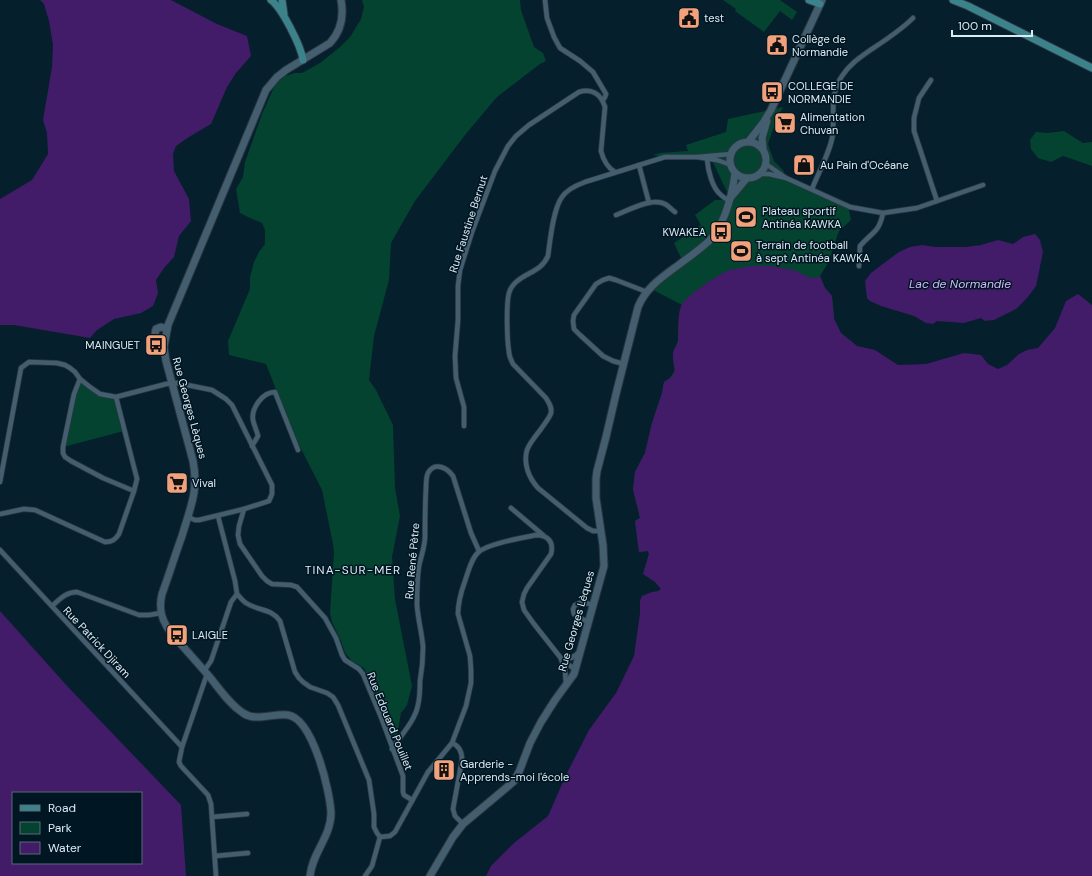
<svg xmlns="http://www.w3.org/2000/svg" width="1092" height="876" viewBox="0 0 1092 876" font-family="'DM Sans',sans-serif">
<rect width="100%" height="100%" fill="#051f2c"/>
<g fill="#04432f">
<polygon points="362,0 520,0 521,10 534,47 543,53 546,61 540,64 497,97 465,135 415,201 391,243 389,280 374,336 369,380 376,390 393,425 395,488 400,516 392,557 395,599 412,686 407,705 401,713 397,735 391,735 370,681 364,668 352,661 345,653 341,641 332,622 330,613 334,553 333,544 322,490 294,435 266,364 229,355 228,341 250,289 250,277 254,262 259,252 265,244 265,230 262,223 250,218 240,213 236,189 243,177 245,162 262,114 275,85 285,76 295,73 302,73 320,63 340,47 350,37 361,19 364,7"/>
<polygon points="723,0 780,0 797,12 792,20 780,11 764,32 735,11 736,9"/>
<polygon points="783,107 772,132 768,144 774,161 783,170 786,178 848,206 851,220 839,231 828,263 820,276 825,288 832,296 834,319 841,333 857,346 659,556 643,574 649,554 648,551 639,552 635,521 640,518 638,509 633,490 635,472 645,453 652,423 662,393 664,382 670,378 675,370 673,353 678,341 678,328 682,305 655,291 651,287 682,260 674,243 701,225 695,215 715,200 729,200 727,192 710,156 665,157 653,155 660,153 688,151 686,145 726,132 728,119"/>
<polygon points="1064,131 1083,143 1092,142 1092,166 1063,156 1051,162 1038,158 1031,149 1030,140 1036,132 1047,133"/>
<polygon points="80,379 100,394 116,397 124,431 63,447"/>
</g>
<g fill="#421b69" fill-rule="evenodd">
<polygon points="40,0 171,0 217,24 247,36 251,56 236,73 227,87 211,124 189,137 176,146 173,154 174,171 189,199 191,221 179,236 174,257 164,268 156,280 158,293 153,306 141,313 114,319 97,330 90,338 14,325 0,325 0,199 32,180 48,154 47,133 43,120 52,67 53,45 49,21 44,4"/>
<polygon points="1035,234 1040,240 1043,252 1036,286 1027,298 1016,309 994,320 985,321 981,318 964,323 937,321 933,324 926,323 914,316 881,306 870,301 867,298 865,281 871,273 880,266 899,252 910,247 922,245 936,247 965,247 981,245 998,240 1013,244 1023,237"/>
<path d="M752 266H770L794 270 808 277 816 278 820 276 825 288 832 296 834 319 841 333 857 346 875 350 898 365 926 364 964 353 981 355 988 364 998 369 1007 365 1019 354 1027 350 1038 348 1055 328 1066 301 1078 294 1092 305V876H486L491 866 514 843 548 816 566 775 589 730 616 693 634 656 640 613V601L642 596 652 592 658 591 661 589 655 582 643 574 649 554 648 551 639 552 635 521 640 518 638 509 633 490 635 472 645 453 652 423 662 393 664 382C681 372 672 369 673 354 673 349 678 345 678 340 679 329 677 317 681 306 685 296 720 273 730 270 737 268 745 267 752 266Z"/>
<path d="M0 611 68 687 181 805 186 876H0ZM13 793H141V863H13Z"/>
</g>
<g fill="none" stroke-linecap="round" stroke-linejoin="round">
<g stroke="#2c3541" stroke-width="6">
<g id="minor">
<polyline points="545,0 547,18 554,37 560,48 580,61 593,72 606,94 605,97 603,100"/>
<polyline points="931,80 919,98 914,118 914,131 937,201"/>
<path d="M707 159C708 170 712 188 721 195 723 197 726 199 729 201"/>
<polyline points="639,165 649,203"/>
<polyline points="731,165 717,160 697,157 731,154"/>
<polyline points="760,174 769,174 786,178 766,164"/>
<path d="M786 178 850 207 883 213C879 233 872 232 860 246L859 266"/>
<path d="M812 189C818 173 832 149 833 132 834 112 830 93 842 76 849 65 859 58 869 51 884 41 900 31 913 18"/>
<polyline points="883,213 917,208 983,185"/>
<path d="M616 215C629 210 652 197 665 204 669 206 672 210 675 212"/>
<polyline points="624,364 613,361 603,356 580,335 574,329 573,321 574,315 596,284 603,280 609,278 616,280 647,292"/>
<polyline points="80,379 74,394 63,447 63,453 65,457 71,461 103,478 134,491"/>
<path d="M464 426V407L456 378 455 356 458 320V286L460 270 472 232 495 171 508 146 516 136 529 125 579 92C592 88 601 94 605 107L601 151C603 159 608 168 615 172"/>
<path d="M252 446 258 436C257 431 254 425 253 420 251 408 263 392 275 392L298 450"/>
<polyline points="0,482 21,368 29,362 57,363 65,365 70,368 75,372 80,379 90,387 100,394 116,397 166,384 177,383 212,390 226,399 232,405 272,485 272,494 269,501 244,509 199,520 195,520 188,517"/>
<polyline points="511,508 543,535"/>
<polyline points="244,509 239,526 238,535 240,544 262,576 267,581 272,584 291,585 297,587 325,618 336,638 342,655 345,660 359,669 363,674 381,717 403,776 403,792 404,795 412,800"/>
<path d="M0 514 24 509 35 510 105 542C112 542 115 540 119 534L134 491 137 479 116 397"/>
<path d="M218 516 235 581 237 594C240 597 243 601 246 603 258 611 271 608 280 621L295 672 299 678 303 682 310 687 327 693 333 697 338 705 369 780 374 814V827L377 833 380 837 390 836 395 832 428 772 452 743 466 706 471 683V670L470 656 458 614C458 602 461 592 465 581 468 572 472 556 480 551 490 543 522 538 536 535 548 535 554 542 551 554L527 588 524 594 522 602 524 610 534 624 564 662 575 669"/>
<path d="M600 531H593L587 528 538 488C529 478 523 464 527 450 529 444 537 434 541 429 544 424 549 419 551 413 552 407 549 403 546 398L513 364C511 360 509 356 509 352 507 341 506 304 509 293 510 289 512 286 515 283 526 272 541 272 548 256 550 241 553 209 562 197 567 189 577 185 585 182L665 157H697"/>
<polyline points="0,550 182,747"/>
<path d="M52 606C60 599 66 592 77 592L139 615H149L161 613"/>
<polyline points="588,622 578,617 574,614 573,609 575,605 582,602 593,605"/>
<polyline points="204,671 211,661 231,602 237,594"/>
<polyline points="207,674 182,747 179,762 181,766 208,795 211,804 216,876"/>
<path d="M566 684 565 670 561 659C569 660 574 658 579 652"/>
<path d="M452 743C460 746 462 752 462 760L453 809 455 816 463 824"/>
<path d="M392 749C401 735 415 721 418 705 420 697 420 689 420 681 422 670 423 659 423 647 422 633 418 620 417 605 417 593 417 579 419 566 421 556 425 547 425 536 425 520 425 504 426 488 426 483 426 477 428 473 435 461 447 468 453 476L471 533 479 551"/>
<polyline points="212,817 247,814"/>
<polyline points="215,856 248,853"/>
<polyline points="365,876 372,866 380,837"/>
</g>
</g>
<g stroke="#2c3541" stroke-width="9">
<g id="secondary">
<polyline points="749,141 763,123 771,110 822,0"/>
<circle cx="748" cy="160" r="18"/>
<polyline points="763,148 762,138 767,121"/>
<polyline points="731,197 747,178"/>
<path d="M164 350C158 345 153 337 156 329L161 327 167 329"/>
<path d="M310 876C312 853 331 837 331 813 330 791 313 719 288 715 273 713 256 722 243 713 229 704 219 688 208 675 196 661 184 648 172 634 162 622 158 610 162 594 169 575 175 555 182 536 190 508 199 491 193 461L166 361 164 347 168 325 266 90 277 77 286 70 330 43C341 31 344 16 341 0"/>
<path d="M430 876 453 837 463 824 506 788 514 781 519 772 530 743 541 722 555 700 574 674 604 566 603 545 596 498V479L597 471 606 437 616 394 638 307C645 290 658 280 673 269 685 260 698 251 709 241 725 224 732 195 735 173"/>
</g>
</g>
<g stroke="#2c3541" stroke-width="9">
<g id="primary">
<path d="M271 0C282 8 301 46 303 60"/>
<polyline points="282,0 284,14"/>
<polyline points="809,0 820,4"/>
<polyline points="953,0 968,6 1092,68"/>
</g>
</g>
<use href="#minor" stroke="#435e6e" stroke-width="4.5"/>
<use href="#secondary" stroke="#435e6e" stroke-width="7"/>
<use href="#primary" stroke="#3c828b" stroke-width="7"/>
</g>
<defs>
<g id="civic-square" transform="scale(1.15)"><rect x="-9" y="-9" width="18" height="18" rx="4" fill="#f1a17c" stroke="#001622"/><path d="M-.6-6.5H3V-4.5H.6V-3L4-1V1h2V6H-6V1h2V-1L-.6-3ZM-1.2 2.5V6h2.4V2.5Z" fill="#111"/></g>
<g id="bus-square" transform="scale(1.15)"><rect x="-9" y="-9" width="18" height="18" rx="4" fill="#f1a17c" stroke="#001622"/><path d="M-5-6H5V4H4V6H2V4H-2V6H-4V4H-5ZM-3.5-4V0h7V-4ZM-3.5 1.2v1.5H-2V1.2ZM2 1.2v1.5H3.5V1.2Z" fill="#111"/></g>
<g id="supermarket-square" transform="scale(1.15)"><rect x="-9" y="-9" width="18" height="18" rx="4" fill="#f1a17c" stroke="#001622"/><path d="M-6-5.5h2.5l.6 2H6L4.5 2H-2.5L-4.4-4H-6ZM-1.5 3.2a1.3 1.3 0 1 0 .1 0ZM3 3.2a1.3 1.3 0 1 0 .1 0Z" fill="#111"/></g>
<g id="shop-square" transform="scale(1.15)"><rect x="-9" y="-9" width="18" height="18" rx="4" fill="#f1a17c" stroke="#001622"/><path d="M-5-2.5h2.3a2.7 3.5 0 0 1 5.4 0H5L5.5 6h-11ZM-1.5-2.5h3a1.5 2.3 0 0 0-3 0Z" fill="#111"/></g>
<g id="stadium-square" transform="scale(1.15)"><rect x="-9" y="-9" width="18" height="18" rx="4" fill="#f1a17c" stroke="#001622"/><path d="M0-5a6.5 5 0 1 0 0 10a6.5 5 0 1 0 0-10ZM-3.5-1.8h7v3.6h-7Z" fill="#111"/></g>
<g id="building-square" transform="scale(1.15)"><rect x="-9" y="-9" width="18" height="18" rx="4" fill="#f1a17c" stroke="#001622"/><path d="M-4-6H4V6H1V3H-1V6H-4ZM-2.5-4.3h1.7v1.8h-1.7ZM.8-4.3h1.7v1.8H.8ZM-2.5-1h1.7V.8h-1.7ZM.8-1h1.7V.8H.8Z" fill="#111"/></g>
</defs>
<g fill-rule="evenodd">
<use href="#civic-square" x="689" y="18"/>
<use href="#civic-square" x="777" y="45"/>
<use href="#bus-square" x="772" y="92"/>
<use href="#supermarket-square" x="785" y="123"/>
<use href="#shop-square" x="804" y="165"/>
<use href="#stadium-square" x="746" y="217"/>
<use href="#bus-square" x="721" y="232"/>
<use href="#stadium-square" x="741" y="251"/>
<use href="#bus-square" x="156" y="345"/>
<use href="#supermarket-square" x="177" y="483"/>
<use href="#bus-square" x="177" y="635"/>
<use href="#building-square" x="444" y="770"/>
</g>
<g text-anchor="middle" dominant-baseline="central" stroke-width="3" stroke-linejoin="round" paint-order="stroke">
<g font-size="11" fill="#dbeaf3" stroke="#001622" text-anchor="start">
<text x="704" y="18">test</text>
<text x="792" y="39">Collège de<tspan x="792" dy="13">Normandie</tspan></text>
<text x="788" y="86">COLLEGE DE<tspan x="788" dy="13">NORMANDIE</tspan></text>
<text x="800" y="117">Alimentation<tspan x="800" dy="13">Chuvan</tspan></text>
<text x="820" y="165">Au Pain d'Océane</text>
<text x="762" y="211">Plateau sportif<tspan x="762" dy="13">Antinéa KAWKA</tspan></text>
<text x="706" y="232" text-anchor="end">KWAKEA</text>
<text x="756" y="245">Terrain de football<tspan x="756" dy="13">à sept Antinéa KAWKA</tspan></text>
<text x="140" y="345" text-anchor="end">MAINGUET</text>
<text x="192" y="483">Vival</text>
<text x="192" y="635">LAIGLE</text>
<text x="460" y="764">Garderie -<tspan x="460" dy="13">Apprends-moi l'école</tspan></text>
</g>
<g font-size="11" fill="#dbeaf3" stroke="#001622">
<text transform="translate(468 224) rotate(-72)">Rue Faustine Bernut</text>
<text transform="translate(190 408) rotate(75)">Rue Georges Lèques</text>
<text transform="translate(412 561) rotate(-85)">Rue René Pètre</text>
<text transform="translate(576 621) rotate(-74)">Rue Georges Lèques</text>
<text transform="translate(97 642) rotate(47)">Rue Patrick Djiram</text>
<text transform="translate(390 721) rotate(68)">Rue Edouard Pouillet</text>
</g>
<g font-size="12" font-style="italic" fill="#d2b8fb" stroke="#001622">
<text x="960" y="284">Lac de Normandie</text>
</g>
<g font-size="12" letter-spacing="1" fill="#dbeaf3" stroke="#001622">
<text x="353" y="570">TINA-SUR-MER</text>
</g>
</g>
<rect x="12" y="792" width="130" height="72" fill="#001622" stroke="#586b76"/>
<rect x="20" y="805" width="20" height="6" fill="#3c828b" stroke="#586b76"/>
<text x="48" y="812" font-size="12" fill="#dbeaf3">Road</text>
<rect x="20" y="822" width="20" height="12" fill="#04432f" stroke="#586b76"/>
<text x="48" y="832" font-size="12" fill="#dbeaf3">Park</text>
<rect x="20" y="842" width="20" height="12" fill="#421b69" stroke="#586b76"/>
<text x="48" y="852" font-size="12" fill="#dbeaf3">Water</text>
<path d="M952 30v6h80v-6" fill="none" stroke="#dbeaf3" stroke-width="2"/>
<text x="958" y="30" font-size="12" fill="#dbeaf3" stroke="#001622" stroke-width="3" paint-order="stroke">100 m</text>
</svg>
